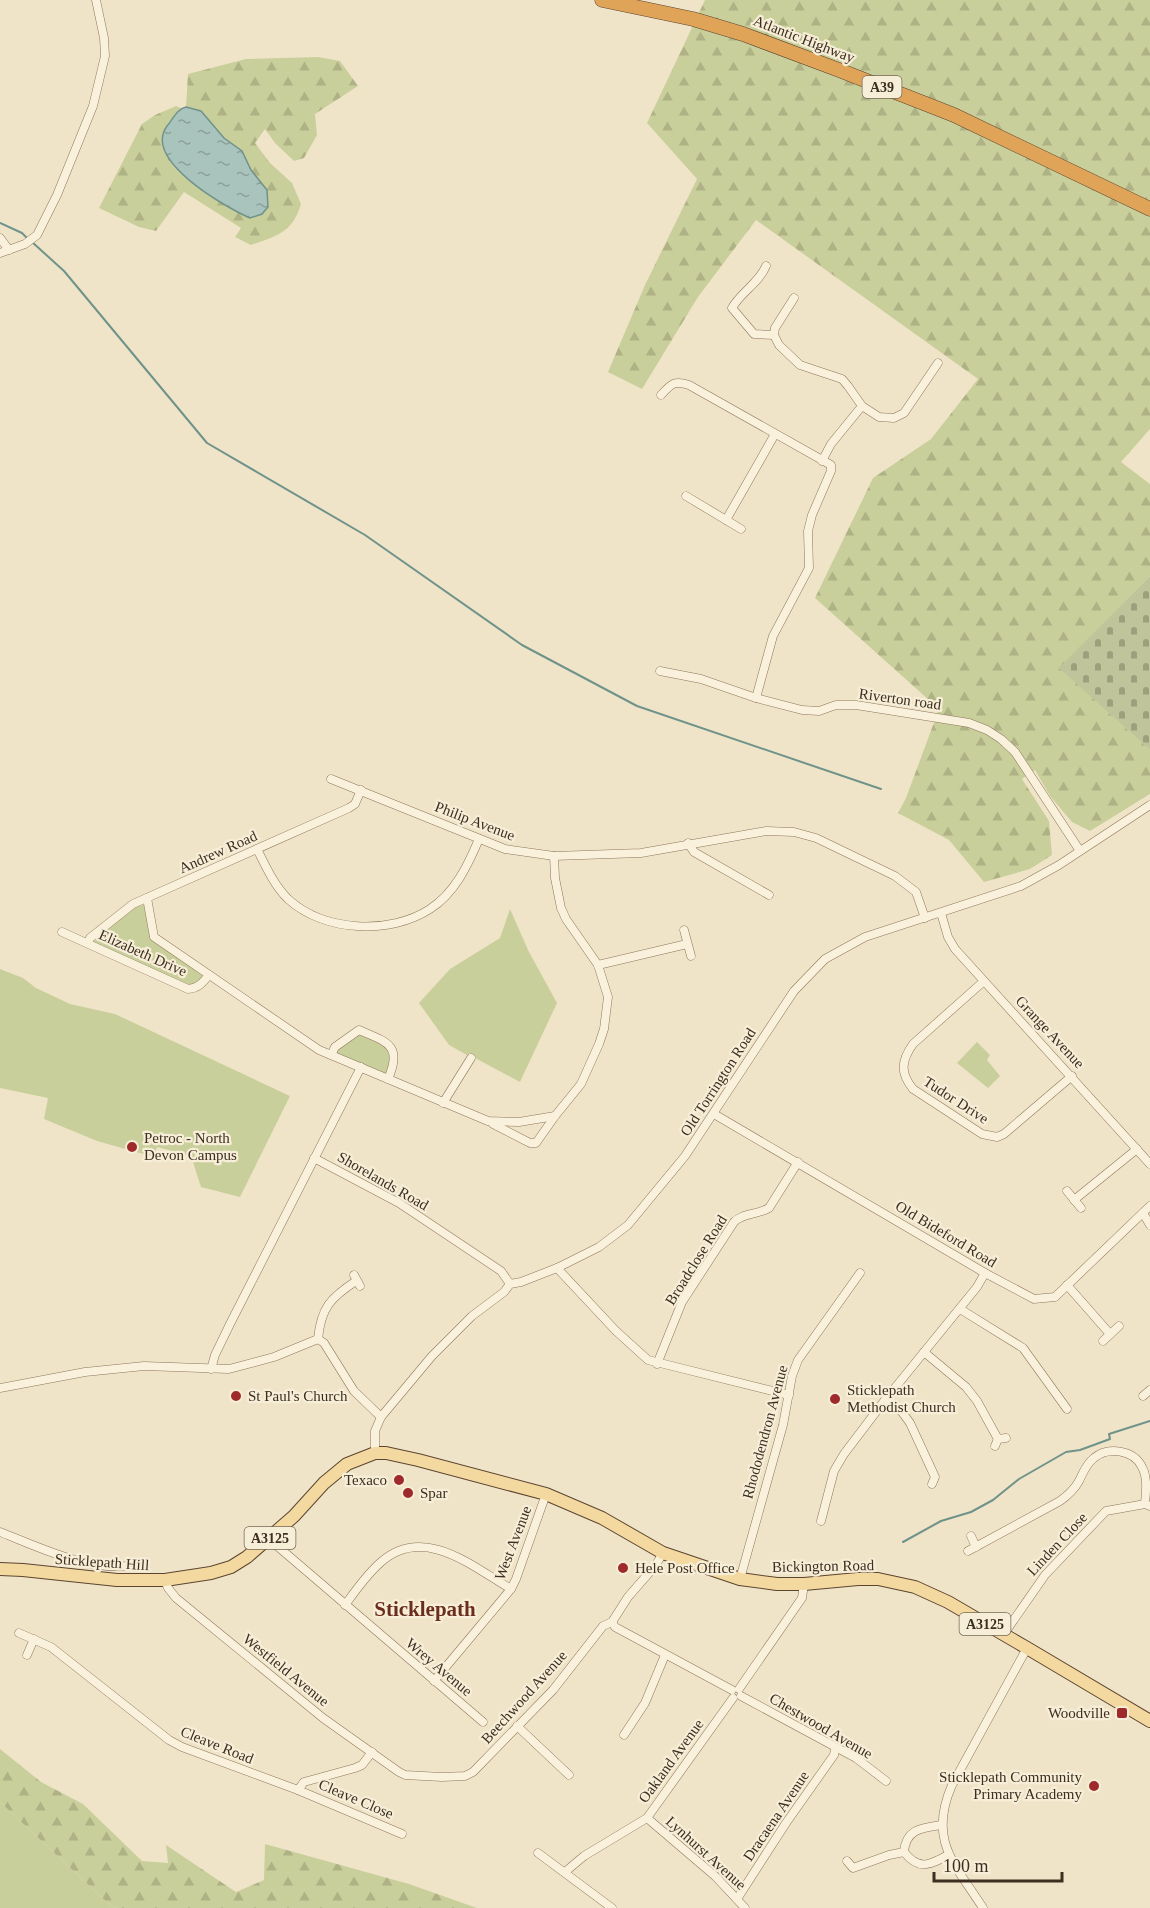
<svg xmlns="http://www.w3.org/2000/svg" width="1150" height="1908" viewBox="0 0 1150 1908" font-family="'Times New Roman',serif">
<defs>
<pattern id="forest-firs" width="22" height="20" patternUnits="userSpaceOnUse" patternTransform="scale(1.5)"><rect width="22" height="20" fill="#c9cf9b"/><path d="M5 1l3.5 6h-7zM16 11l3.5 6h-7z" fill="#aeb285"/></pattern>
<pattern id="cemetery-stones" width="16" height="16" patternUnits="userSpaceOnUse" patternTransform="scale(1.5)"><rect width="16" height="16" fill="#bfc49a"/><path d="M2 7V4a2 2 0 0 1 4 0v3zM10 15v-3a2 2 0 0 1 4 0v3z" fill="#9ca07d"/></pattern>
<pattern id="water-ripples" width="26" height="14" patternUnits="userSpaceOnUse" patternTransform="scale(1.5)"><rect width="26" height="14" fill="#a9c4bc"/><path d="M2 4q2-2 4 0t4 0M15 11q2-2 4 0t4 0" fill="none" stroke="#8ba098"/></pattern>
</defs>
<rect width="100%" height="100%" fill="#f0e4c8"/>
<g fill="#c9cf9b">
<polygon points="144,905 150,937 203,976 198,983 190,985 93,942 136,906"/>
<polygon points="510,909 529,952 557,1003 520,1082 477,1059 470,1053 467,1055 449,1045 419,1003 450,969 500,938"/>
<polygon points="0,969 23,978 36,988 70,1004 115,1014 290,1096 240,1197 201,1187 191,1156 157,1147 154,1157 97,1141 44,1119 48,1098 0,1088"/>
<path d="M359 1033C383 1043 396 1046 387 1076L335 1053 337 1048Z"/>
<polygon points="977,1042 990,1055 987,1060 1000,1076 988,1088 957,1063"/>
<polygon points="0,1802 111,1906 117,1908 0,1908"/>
</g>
<g fill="url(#forest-firs)">
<polygon points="705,0 1150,0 1150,429 1121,462 1150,484 1150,576 1060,668 1150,750 1150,794 1090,831 1072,822 1050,796 1035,770 1022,779 1049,821 1052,855 1030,869 984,882 949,840 898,813 906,798 939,709 815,598 873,478 931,439 978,379 756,220 698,297 642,389 608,372 645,285 697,179 647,123"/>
<path d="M318 57 340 61 358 86 315 114 317 135 304 158 294 161 275 143 265 129 255 143 270 163 292 183 301 204C293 232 277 236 251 245L235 237 241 228 184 192 156 231 139 227 99 208 142 124 155 115 176 106 181 108C175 115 164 126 162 135 156 168 225 207 250 218L267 190 251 170 242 151 224 138 201 111 186 107 188 74 246 59Z"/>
<polygon points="0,1749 41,1782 83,1804 142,1861 168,1863 166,1845 236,1892 264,1880 265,1844 409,1884 477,1908 117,1908 111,1906 0,1802"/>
</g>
<polygon fill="url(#cemetery-stones)" points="1150,576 1150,750 1059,668"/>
<path fill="url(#water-ripples)" stroke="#6f938a" stroke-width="1.5" d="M186 107 201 111 224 138 242 151 251 170 267 190 268 207 262 214 250 218C225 207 142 160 167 126 173 119 177 109 186 107Z"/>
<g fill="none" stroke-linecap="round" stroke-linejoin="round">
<g stroke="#6f938a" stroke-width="2">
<polyline points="0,223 22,233 28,239"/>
<polyline points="32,242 64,271 207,443 365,535 522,645 637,706 881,789"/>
<polyline points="903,1542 941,1521 971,1512 993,1500 1019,1479 1066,1452 1080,1450 1110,1439 1109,1434 1150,1421"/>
</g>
<g stroke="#8d765c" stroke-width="9">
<g id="street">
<polyline points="0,238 9,250"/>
<polyline points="0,253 25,244 37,235 57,195 93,106 105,56 104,38 96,0"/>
<path d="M766 266C759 283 741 292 732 308L754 334 774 335"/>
<polyline points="794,298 775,328 774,335 779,345 800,365 842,379 848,386 862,406 879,417 894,418 904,413 938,363"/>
<path d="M661 395C671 384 674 380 689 385L831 465V471L812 515 808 531 809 568 773 636 756 698"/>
<polyline points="822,461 831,444 862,406"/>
<polyline points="686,496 741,529"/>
<polyline points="726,520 775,434"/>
<polyline points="660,671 701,679 756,698 802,710 819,711 836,705 856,705 969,723 987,730 1001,739 1015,752 1080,851"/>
<polyline points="331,779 505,849 554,856 641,853 766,831 794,832 816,838 895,876 916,892 925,918"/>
<polyline points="688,843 694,852 769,895"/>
<path d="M257 849C266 867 274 885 288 899 324 932 390 935 430 909 455 893 468 865 479 839"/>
<polyline points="147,898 154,937 319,1050 331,1055 488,1121 519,1122 555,1116"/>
<polyline points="941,913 948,937 955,949 1150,1164"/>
<polyline points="684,930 691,956"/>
<path d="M62 932 188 989C199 988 202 983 209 975"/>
<polyline points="88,943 90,938 133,904 349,808 355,804 361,790"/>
<polyline points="598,965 687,944"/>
<path d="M984 981 913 1044C901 1061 900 1073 913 1089L982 1134 997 1137 1004 1134 1072 1076"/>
<path d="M331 1055 335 1047 359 1030C387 1042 403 1045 388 1079"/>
<polyline points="443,1103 471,1058"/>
<polyline points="714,1114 985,1273 1034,1299 1055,1297 1150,1206"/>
<polyline points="493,1124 530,1143 536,1143 555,1116 581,1084 599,1044 604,1029 608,997 598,965 566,919 561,908 555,878 554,856"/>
<polyline points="314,1158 399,1203 501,1271 510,1284"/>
<polyline points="1067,1191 1081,1208"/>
<polyline points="1074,1200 1137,1149"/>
<polyline points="1143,1213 1150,1225"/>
<polyline points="557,1268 616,1331 648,1360 789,1395"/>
<polyline points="354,1275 360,1286"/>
<polyline points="1067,1285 1110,1334"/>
<polyline points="960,1309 1023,1348 1067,1409"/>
<path d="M318 1339C321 1308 330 1298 356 1281"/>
<polyline points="1103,1341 1119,1326"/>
<polyline points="924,1352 966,1387 977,1401 998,1439"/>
<path d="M657 1364 682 1302 734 1222C743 1213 757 1215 769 1208L798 1162"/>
<polyline points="211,1369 215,1355 230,1324 361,1067"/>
<polyline points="0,1388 85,1372 144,1366 229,1369 274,1357 318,1339 324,1343 354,1391 381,1417"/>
<polyline points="1143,1396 1150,1390"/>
<polyline points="885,1400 902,1412 910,1423 935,1477 932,1484"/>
<polyline points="995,1446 998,1439 1006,1438"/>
<polyline points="375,1453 375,1431 381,1417 432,1356 472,1316 504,1292 510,1284 521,1282 557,1268 599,1247 628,1225 685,1156 794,991 825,959 865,937 1021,886 1059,865 1150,805"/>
<polyline points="821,1521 834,1471 844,1454 885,1400 977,1287 985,1273"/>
<path d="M0 1532C41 1548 85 1570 129 1566"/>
<polyline points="971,1536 976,1547"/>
<polyline points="269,1539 483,1722"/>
<path d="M968 1551 1060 1501C1067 1496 1074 1490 1079 1481 1083 1473 1086 1464 1094 1458 1108 1446 1134 1450 1142 1467 1148 1478 1146 1492 1145 1504"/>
<polyline points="740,1579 783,1425 792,1376 798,1360 860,1273"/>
<polyline points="165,1580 168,1588 176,1598 323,1718 399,1772 405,1775 442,1777 465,1776 473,1772 553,1690 603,1626 612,1622 628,1597 655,1566 663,1553"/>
<path d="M345 1605C356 1590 367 1574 381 1562 424 1524 473 1567 511 1589"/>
<polyline points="612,1622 615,1627 732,1690"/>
<polyline points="19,1633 51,1647 169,1740 182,1747 298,1790 304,1782 355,1768 362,1765 372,1752"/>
<polyline points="1004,1634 1045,1575 1106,1511 1145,1504 1150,1506"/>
<polyline points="27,1655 34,1639"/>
<polyline points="434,1681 511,1589 516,1579 546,1494"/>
<polyline points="739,1689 802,1598 804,1584"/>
<polyline points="741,1696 856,1758 886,1781"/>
<polyline points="517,1726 569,1775"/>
<polyline points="624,1735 645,1703 665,1655"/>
<polyline points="298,1790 402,1834"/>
<polyline points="647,1818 715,1876 745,1908"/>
<path d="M941 1825C921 1828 906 1829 904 1852 919 1871 930 1865 948 1855"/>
<polyline points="538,1853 612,1908"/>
<polyline points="847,1861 853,1868 889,1855 904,1852"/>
<polyline points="565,1872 584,1856 647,1818 733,1698"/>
<polyline points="737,1899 786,1823 834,1755 835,1749"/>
<path d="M983 1908C954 1863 928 1840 952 1785L1027 1648"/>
</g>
</g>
<g stroke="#5b4430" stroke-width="14">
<polyline id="primary" points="0,1569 23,1570 117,1580 165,1580 211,1573 231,1567 247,1557 294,1516 324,1483 347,1464 375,1453 386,1453 418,1460 546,1494 602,1518 663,1553 740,1579 777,1584 804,1584 858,1579 878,1579 915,1587 948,1602 1027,1648 1150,1721"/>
</g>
<g stroke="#5b4430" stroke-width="15">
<polyline id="highway" points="602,0 693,19 743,34 839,70 954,115 1150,209"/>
</g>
<use href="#street" stroke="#faf1dc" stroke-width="8"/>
<use href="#primary" stroke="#f3d9a0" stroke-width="12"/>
<use href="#highway" stroke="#e0a458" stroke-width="14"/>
</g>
<g fill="#9e2a2b" stroke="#f7eed8" stroke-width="2">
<circle cx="132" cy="1147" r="6"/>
<circle cx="236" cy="1396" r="6"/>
<circle cx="835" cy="1399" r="6"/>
<circle cx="399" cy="1480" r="6"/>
<circle cx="408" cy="1493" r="6"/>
<circle cx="623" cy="1568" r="6"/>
<rect x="1116" y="1707" width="12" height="12" rx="3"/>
<circle cx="1094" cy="1786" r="6"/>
</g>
<g text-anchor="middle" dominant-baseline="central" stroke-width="4.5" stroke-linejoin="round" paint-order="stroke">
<g fill="#f7eed8" stroke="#756857" stroke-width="1.5">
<rect x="862.5" y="76" width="39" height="22" rx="4.5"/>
<rect x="244.5" y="1527" width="51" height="22" rx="4.5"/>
<rect x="959.5" y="1613" width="51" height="22" rx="4.5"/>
</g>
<g font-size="14" font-weight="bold" fill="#3d2e20">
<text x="882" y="87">A39</text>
<text x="270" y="1538">A3125</text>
<text x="985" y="1624">A3125</text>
</g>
<g font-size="15" fill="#3d2e20" stroke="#f7eed8">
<text transform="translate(804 39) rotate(21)">Atlantic Highway</text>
<text transform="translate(900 699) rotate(8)">Riverton road</text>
<text transform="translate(475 821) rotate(21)">Philip Avenue</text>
<text transform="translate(218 852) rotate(-24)">Andrew Road</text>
<text transform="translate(143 953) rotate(24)">Elizabeth Drive</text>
<text transform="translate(1050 1032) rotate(47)">Grange Avenue</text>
<text transform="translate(718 1082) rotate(-57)">Old Torrington Road</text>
<text transform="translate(956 1100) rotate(33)">Tudor Drive</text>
<text transform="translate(383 1181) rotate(30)">Shorelands Road</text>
<text transform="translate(946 1234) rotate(31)">Old Bideford Road</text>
<text transform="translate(696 1260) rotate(-58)">Broadclose Road</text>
<text transform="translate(765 1432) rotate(-75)">Rhododendron Avenue</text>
<text transform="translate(513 1543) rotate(-69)">West Avenue</text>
<text transform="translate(1057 1544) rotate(-47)">Linden Close</text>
<text transform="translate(102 1562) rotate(4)">Sticklepath Hill</text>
<text transform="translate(823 1566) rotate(-1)">Bickington Road</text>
<text transform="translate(439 1667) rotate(40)">Wrey Avenue</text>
<text transform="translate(286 1670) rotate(39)">Westfield Avenue</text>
<text transform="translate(524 1697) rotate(-48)">Beechwood Avenue</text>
<text transform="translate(821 1726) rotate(30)">Chestwood Avenue</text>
<text transform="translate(217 1745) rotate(22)">Cleave Road</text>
<text transform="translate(671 1761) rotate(-54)">Oakland Avenue</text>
<text transform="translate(356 1799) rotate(23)">Cleave Close</text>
<text transform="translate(776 1816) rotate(-56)">Dracaena Avenue</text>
<text transform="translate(706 1853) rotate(42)">Lynhurst Avenue</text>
</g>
<g font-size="15" fill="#3d2e20" stroke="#f7eed8" text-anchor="start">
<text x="144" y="1138">Petroc - North<tspan x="144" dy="17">Devon Campus</tspan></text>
<text x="847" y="1390">Sticklepath<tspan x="847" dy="17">Methodist Church</tspan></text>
<text x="248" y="1396">St Paul's Church</text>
<text x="387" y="1480" text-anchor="end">Texaco</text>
<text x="420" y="1493">Spar</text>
<text x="635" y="1568">Hele Post Office</text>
<text x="1110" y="1713" text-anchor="end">Woodville</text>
<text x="1082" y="1777" text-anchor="end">Sticklepath Community<tspan x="1082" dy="17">Primary Academy</tspan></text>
</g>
<g font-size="21" font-weight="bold" fill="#6b2e1e" stroke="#f7eed8">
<text x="425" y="1609">Sticklepath</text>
</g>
</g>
<path d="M934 1872v9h128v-9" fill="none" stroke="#3d2e20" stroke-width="3"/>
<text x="943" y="1872" font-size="18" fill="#3d2e20" stroke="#f7eed8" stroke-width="4.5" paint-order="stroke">100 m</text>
</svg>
